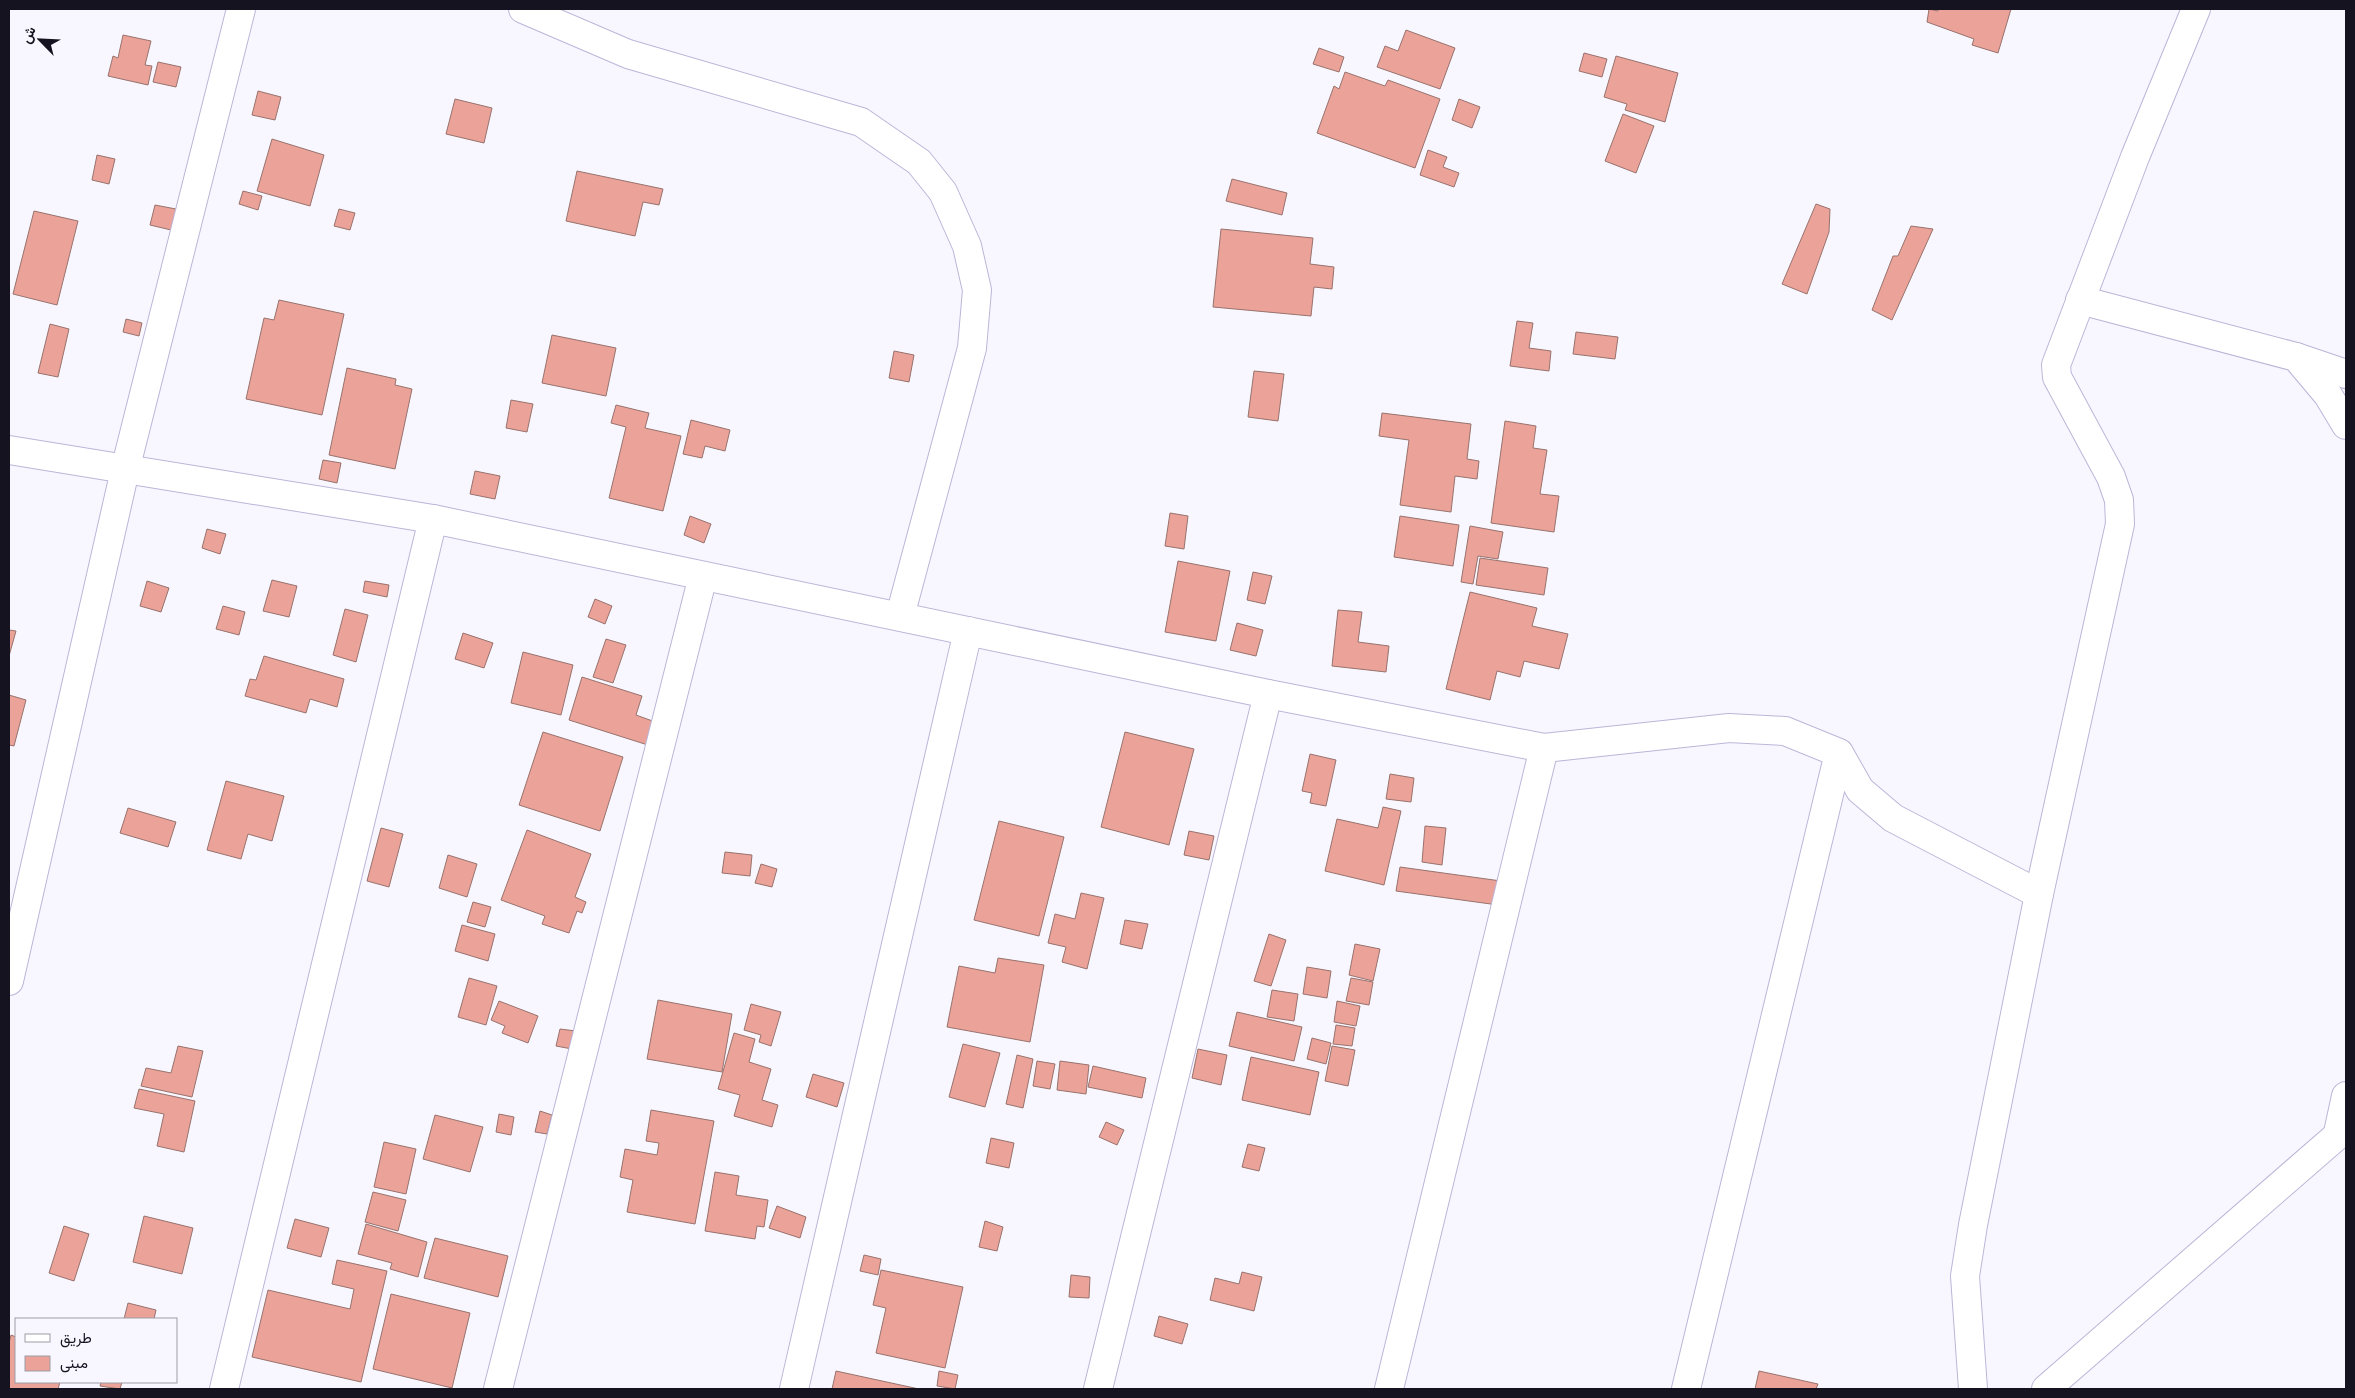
<svg xmlns="http://www.w3.org/2000/svg" width="2355" height="1398" viewBox="0 0 2355 1398" font-family="Helvetica,Vazirmatn,sans-serif">
<rect width="100%" height="100%" fill="#f8f7ff"/>
<g fill="#eba298" stroke="#98726d">
<polygon points="1929,9 1938,11 1938,9 2011,9 1998,53 1972,45 1974,39 1927,22"/>
<polygon points="1406,30 1455,48 1440,89 1377,67 1385,46 1398,51"/>
<polygon points="123,35 151,41 145,65 152,66 148,85 108,76 113,56 118,58"/>
<polygon points="1319,48 1344,57 1339,72 1313,64"/>
<polygon points="1584,53 1607,59 1602,77 1579,71"/>
<polygon points="1616,56 1678,73 1665,122 1625,110 1627,104 1604,97"/>
<polygon points="158,62 181,67 176,87 153,82"/>
<polygon points="1345,72 1385,86 1388,80 1440,99 1415,168 1317,133 1334,86 1339,89"/>
<polygon points="258,91 281,97 275,120 252,115"/>
<polygon points="455,99 492,108 484,143 446,134"/>
<polygon points="1459,99 1480,107 1472,128 1452,120"/>
<polygon points="1623,114 1654,126 1636,173 1605,161"/>
<polygon points="272,139 324,155 310,206 257,191"/>
<polygon points="1428,150 1447,157 1443,167 1459,173 1454,187 1420,175"/>
<polygon points="97,155 115,159 109,184 92,180"/>
<polygon points="577,171 663,189 659,205 643,202 635,236 566,221"/>
<polygon points="1232,179 1287,193 1282,215 1226,201"/>
<polygon points="243,191 262,196 258,210 239,204"/>
<polygon points="1816,204 1830,209 1829,232 1807,294 1782,284"/>
<polygon points="155,205 176,209 171,230 150,225"/>
<polygon points="339,209 355,213 350,230 334,226"/>
<polygon points="34,211 78,221 57,305 13,294"/>
<polygon points="1911,226 1933,229 1892,320 1872,310 1893,256 1898,256"/>
<polygon points="1221,229 1313,238 1310,264 1334,267 1332,289 1314,287 1311,316 1213,307"/>
<polygon points="279,300 344,314 322,415 246,399 264,318 274,320"/>
<polygon points="126,319 142,323 139,336 123,332"/>
<polygon points="1517,321 1533,323 1529,348 1551,351 1549,371 1510,366"/>
<polygon points="50,324 69,329 58,377 38,373"/>
<polygon points="1576,332 1618,337 1615,359 1573,354"/>
<polygon points="552,335 616,348 606,396 542,383"/>
<polygon points="894,351 914,355 909,382 889,378"/>
<polygon points="347,368 396,379 395,385 412,389 395,469 329,455"/>
<polygon points="1254,371 1284,374 1278,421 1248,417"/>
<polygon points="511,400 533,404 527,432 506,428"/>
<polygon points="616,405 649,413 645,428 681,436 663,511 609,498 626,427 611,423"/>
<polygon points="1382,413 1471,424 1467,459 1479,461 1477,479 1455,476 1451,512 1400,505 1409,440 1379,436"/>
<polygon points="691,420 730,430 725,451 705,446 702,458 683,454"/>
<polygon points="1505,421 1536,426 1533,448 1547,450 1540,494 1559,496 1554,532 1491,523"/>
<polygon points="323,460 341,463 337,483 319,479"/>
<polygon points="475,471 500,476 495,499 470,494"/>
<polygon points="1170,513 1188,516 1184,549 1165,546"/>
<polygon points="690,516 711,524 704,543 684,535"/>
<polygon points="1400,516 1459,525 1453,566 1394,557"/>
<polygon points="1470,526 1503,532 1498,559 1478,556 1473,584 1461,582"/>
<polygon points="207,529 226,534 220,554 202,548"/>
<polygon points="1480,558 1548,568 1544,595 1476,585"/>
<polygon points="1178,561 1230,571 1216,641 1165,632"/>
<polygon points="1253,572 1272,576 1265,604 1247,600"/>
<polygon points="272,580 297,586 289,617 263,611"/>
<polygon points="147,581 169,588 161,612 140,606"/>
<polygon points="365,581 389,585 387,597 363,592"/>
<polygon points="1470,592 1537,608 1532,626 1568,634 1559,669 1524,661 1520,677 1497,671 1490,700 1446,689"/>
<polygon points="595,599 612,606 605,624 588,617"/>
<polygon points="223,606 245,612 239,635 216,629"/>
<polygon points="345,609 368,615 356,662 333,655"/>
<polygon points="1338,610 1362,612 1358,642 1389,646 1386,672 1332,666"/>
<polygon points="1237,623 1263,630 1256,656 1230,650"/>
<polygon points="9,630 16,631 9,656"/>
<polygon points="463,633 493,643 484,668 455,659"/>
<polygon points="606,639 626,645 613,683 593,677"/>
<polygon points="523,652 573,665 561,715 511,703"/>
<polygon points="264,656 344,679 337,707 310,699 306,713 245,696 250,679 256,680"/>
<polygon points="582,677 642,696 636,715 658,723 651,746 569,720"/>
<polygon points="9,695 26,700 14,746 9,745"/>
<polygon points="543,732 623,757 600,831 519,805"/>
<polygon points="1125,732 1194,749 1169,845 1101,827"/>
<polygon points="1310,754 1336,760 1326,806 1310,803 1312,793 1302,791"/>
<polygon points="1390,774 1414,778 1411,802 1386,799"/>
<polygon points="226,781 284,796 272,841 248,834 241,859 207,850"/>
<polygon points="1383,807 1401,811 1384,885 1325,871 1337,819 1378,828"/>
<polygon points="128,808 176,822 168,847 120,833"/>
<polygon points="999,821 1064,837 1039,936 974,920"/>
<polygon points="1425,826 1446,828 1442,865 1422,862"/>
<polygon points="381,828 403,834 389,887 367,881"/>
<polygon points="527,830 591,854 575,897 586,902 582,913 577,911 569,933 542,924 545,916 501,900"/>
<polygon points="1189,831 1214,836 1209,860 1184,855"/>
<polygon points="725,852 752,855 750,876 722,873"/>
<polygon points="448,855 477,864 467,897 439,888"/>
<polygon points="761,864 777,869 772,887 755,883"/>
<polygon points="1400,867 1501,881 1498,905 1396,891"/>
<polygon points="1081,893 1104,898 1087,969 1062,962 1066,947 1048,943 1055,914 1075,919"/>
<polygon points="473,902 491,907 485,927 467,922"/>
<polygon points="1125,920 1148,924 1142,949 1120,944"/>
<polygon points="462,925 495,934 488,961 455,951"/>
<polygon points="1269,934 1286,940 1271,986 1254,981"/>
<polygon points="1355,944 1380,949 1373,981 1349,975"/>
<polygon points="998,958 1044,965 1030,1042 947,1027 959,966 995,973"/>
<polygon points="1307,967 1331,971 1327,998 1303,994"/>
<polygon points="469,978 497,986 486,1025 458,1017"/>
<polygon points="1351,978 1373,982 1369,1005 1346,1001"/>
<polygon points="1272,990 1298,994 1294,1021 1267,1017"/>
<polygon points="658,1000 732,1014 722,1072 647,1059"/>
<polygon points="499,1001 538,1016 528,1043 502,1033 505,1026 491,1020"/>
<polygon points="1337,1001 1360,1006 1356,1026 1334,1022"/>
<polygon points="751,1004 781,1012 771,1046 759,1042 761,1035 744,1030"/>
<polygon points="1237,1012 1302,1027 1294,1061 1229,1046"/>
<polygon points="1336,1025 1355,1028 1352,1046 1333,1044"/>
<polygon points="560,1029 576,1031 572,1049 556,1046"/>
<polygon points="734,1033 755,1039 749,1062 771,1069 762,1100 778,1105 772,1127 734,1116 740,1095 718,1089"/>
<polygon points="1312,1038 1331,1043 1326,1064 1307,1059"/>
<polygon points="963,1044 1000,1053 985,1107 949,1097"/>
<polygon points="178,1046 203,1051 192,1097 141,1086 146,1068 171,1073"/>
<polygon points="1332,1046 1355,1050 1348,1086 1325,1081"/>
<polygon points="1198,1049 1227,1055 1221,1085 1192,1078"/>
<polygon points="1017,1055 1033,1059 1023,1108 1006,1104"/>
<polygon points="1251,1057 1319,1072 1310,1115 1242,1100"/>
<polygon points="1037,1061 1055,1064 1050,1089 1033,1086"/>
<polygon points="1060,1061 1089,1065 1086,1094 1057,1090"/>
<polygon points="1093,1066 1146,1078 1142,1098 1088,1087"/>
<polygon points="813,1074 844,1083 837,1107 806,1097"/>
<polygon points="139,1089 195,1101 184,1152 157,1146 164,1114 134,1108"/>
<polygon points="651,1110 714,1121 695,1224 627,1212 633,1180 620,1177 625,1149 657,1155 659,1143 646,1141"/>
<polygon points="540,1111 552,1115 547,1134 535,1132"/>
<polygon points="499,1114 514,1117 511,1135 496,1132"/>
<polygon points="435,1115 483,1127 470,1172 423,1159"/>
<polygon points="1106,1122 1124,1130 1117,1145 1099,1137"/>
<polygon points="991,1138 1014,1143 1009,1168 986,1163"/>
<polygon points="384,1142 416,1149 406,1194 374,1187"/>
<polygon points="1248,1144 1265,1148 1259,1171 1242,1167"/>
<polygon points="715,1172 739,1176 736,1195 768,1200 764,1227 757,1226 755,1239 705,1231"/>
<polygon points="373,1192 406,1200 398,1231 365,1222"/>
<polygon points="777,1206 806,1217 800,1238 769,1228"/>
<polygon points="144,1216 193,1228 182,1274 133,1262"/>
<polygon points="295,1219 329,1228 321,1257 287,1248"/>
<polygon points="985,1221 1003,1227 997,1251 979,1247"/>
<polygon points="366,1224 427,1242 418,1277 390,1269 392,1263 358,1254"/>
<polygon points="64,1226 89,1234 74,1281 49,1273"/>
<polygon points="435,1238 508,1256 498,1297 424,1278"/>
<polygon points="864,1255 881,1259 878,1275 860,1271"/>
<polygon points="337,1260 387,1271 361,1382 252,1357 268,1290 350,1309 354,1289 332,1284"/>
<polygon points="881,1270 963,1287 945,1368 876,1353 886,1308 873,1305"/>
<polygon points="1242,1272 1262,1277 1254,1311 1210,1300 1215,1278 1239,1284"/>
<polygon points="1071,1275 1090,1277 1089,1298 1069,1297"/>
<polygon points="391,1294 470,1313 452,1388 373,1369"/>
<polygon points="128,1303 156,1310 154,1319 124,1319"/>
<polygon points="1159,1316 1188,1324 1182,1344 1154,1336"/>
<polygon points="11,1335 16,1337 16,1382 60,1382 58,1389 9,1389 9,1343"/>
<polygon points="836,1371 919,1389 832,1389"/>
<polygon points="939,1371 958,1375 955,1389 937,1386"/>
<polygon points="1759,1371 1818,1384 1816,1389 1755,1389"/>
<polygon points="101,1382 122,1382 120,1389 100,1386"/>
</g>
<g fill="none" stroke-linecap="round" stroke-linejoin="round">
<g stroke="#bbb6d8" stroke-width="30">
<g id="minor">
<polyline points="523,9 628,54 861,122 919,162 943,192 967,246 977,290 972,348 900,616"/>
<polyline points="2080,300 2296,357 2328,395 2346,425"/>
<polyline points="2296,357 2346,374"/>
<polyline points="9,450 433,519"/>
<polyline points="9,981 125,470 241,9"/>
<polyline points="2338,1133 2346,1096"/>
<polyline points="224,1389 433,519 1268,694 1544,748 1729,728 1785,731 1839,753 1860,790 1893,818 2039,894"/>
<polyline points="498,1389 703,576"/>
<polyline points="794,1389 968,631"/>
<polyline points="1098,1389 1268,694"/>
<polyline points="1389,1389 1544,748"/>
<polyline points="1686,1389 1839,753"/>
<polyline points="1973,1389 1965,1276 1973,1225 2039,894 2120,524 2119,500 2111,477 2057,377 2056,365 2135,157 2196,9"/>
<polyline points="2046,1389 2346,1128"/>
</g>
</g>
<use href="#minor" stroke="#fff" stroke-width="28"/>
</g>
<rect width="2355" height="1398" fill="none" stroke="#161320" stroke-width="20"/>
<rect x="15" y="1318" width="162" height="65" fill="#f8f7ff" stroke="#9e9ca6"/>
<rect x="25" y="1334" width="25" height="8" fill="#ffffff" stroke="#9e9ca6"/>
<text x="60" y="1343" font-size="15" fill="#161320">طريق</text>
<rect x="25" y="1356" width="25" height="15" fill="#eba298" stroke="#9e9ca6"/>
<text x="60" y="1368" font-size="15" fill="#161320">مبنى</text>
<g transform="translate(40 40) rotate(294)" stroke="#f8f7ff" stroke-width="4" paint-order="stroke">
<path d="M0-4L9 19L0 12L-9 19Z" fill="#161320"/>
<text y="-8" font-size="14" font-weight="bold" text-anchor="middle" fill="#161320">ش</text>
</g>
</svg>
